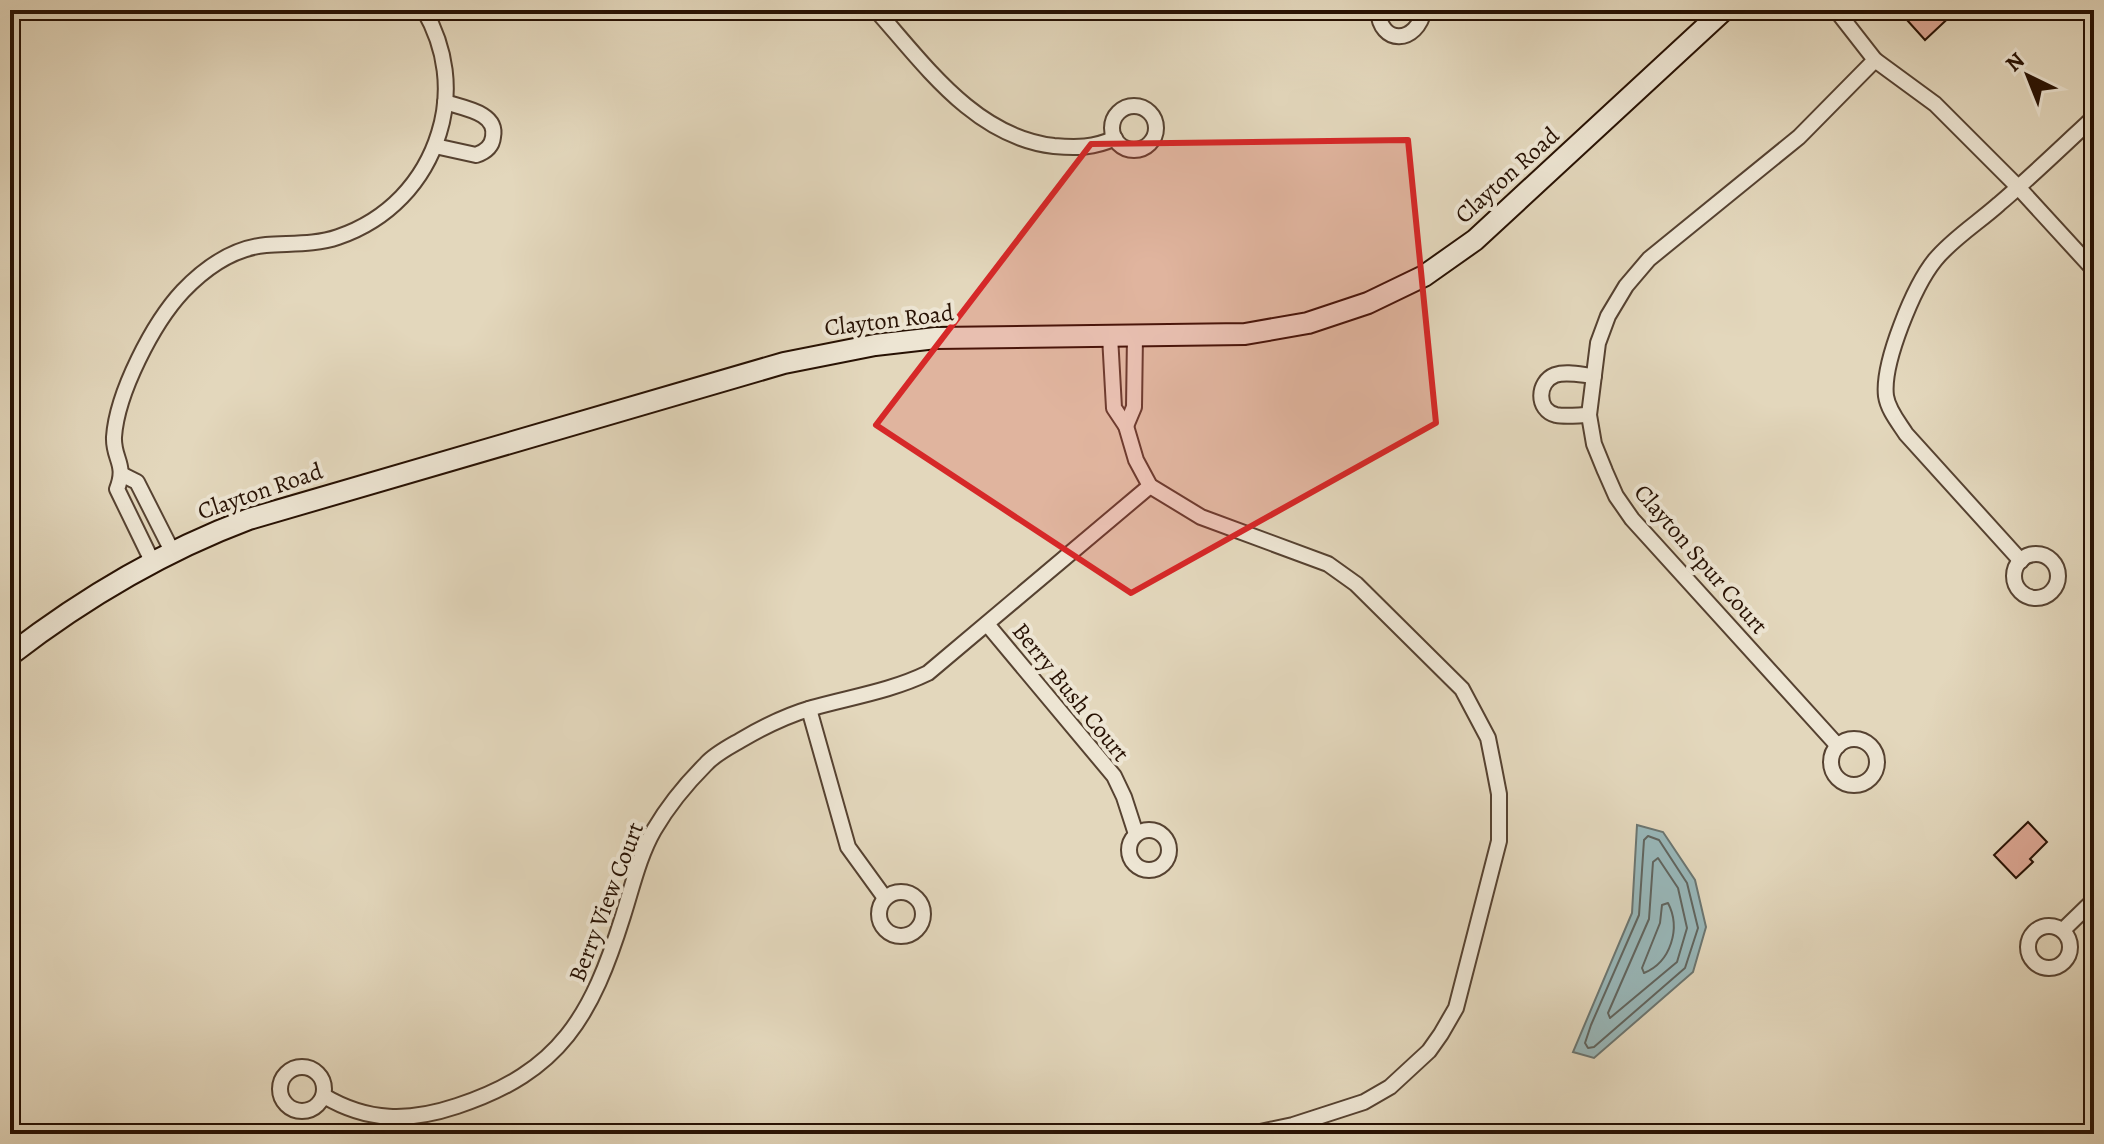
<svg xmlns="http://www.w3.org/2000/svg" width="2104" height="1144" viewBox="0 0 2104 1144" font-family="Alegreya,serif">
<rect width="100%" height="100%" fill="#e3d7bc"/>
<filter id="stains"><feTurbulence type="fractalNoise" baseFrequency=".0025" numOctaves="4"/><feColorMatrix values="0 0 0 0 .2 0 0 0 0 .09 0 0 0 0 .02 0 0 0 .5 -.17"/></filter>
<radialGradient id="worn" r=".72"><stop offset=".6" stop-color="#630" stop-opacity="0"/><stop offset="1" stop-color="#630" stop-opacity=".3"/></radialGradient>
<polygon fill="#98b7b9" stroke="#6b7570" stroke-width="2" points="1637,825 1663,832 1695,880 1706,927 1693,972 1594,1058 1573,1052 1632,913"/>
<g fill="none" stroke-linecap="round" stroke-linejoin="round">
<g stroke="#60645e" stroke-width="2">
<polygon points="1648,836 1659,840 1687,883 1698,928 1685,968 1594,1047 1588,1048 1585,1043 1591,1025 1639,915 1644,840"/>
<polygon points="1658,858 1678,888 1687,928 1677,962 1610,1018 1608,1013 1649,919 1653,862"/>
<path d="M1668 903C1681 928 1671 962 1644 973L1642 968 1660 923 1662 905Z"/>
</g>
</g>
<g fill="#dda794" stroke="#271103" stroke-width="2">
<polygon points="1918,10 1957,10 1925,40 1907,20"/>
<polygon points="2028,822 2047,842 2030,859 2033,862 2016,878 1994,855"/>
</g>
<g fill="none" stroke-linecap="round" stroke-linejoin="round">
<g stroke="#564231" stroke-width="18">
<g id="minor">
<path d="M876 10C925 65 975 137 1054 146 1076 148 1094 148 1115 138"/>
<path d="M1378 10C1380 46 1417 44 1424 10"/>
<polyline points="1836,10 1875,60 1935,104 2018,187 2094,270"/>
<circle cx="1134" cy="128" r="22"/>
<path d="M435 146 476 155C485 152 492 147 493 137 498 112 462 108 445 102"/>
<polyline points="1110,336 1114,408 1126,426 1136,460 1150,486 1201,517 1328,564 1356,584 1462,689 1488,738 1494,768 1499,794 1499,841 1456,1008 1441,1034 1429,1051 1390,1087 1364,1102 1293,1125 1251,1134"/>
<path d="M1589 415C1579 415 1566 417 1556 415 1536 410 1537 382 1555 375 1566 371 1582 375 1594 376"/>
<polyline points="1126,426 1134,407 1135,336"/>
<polyline points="123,475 137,482 172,551"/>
<circle cx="2036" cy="576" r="22"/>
<path d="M152 561 117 489C127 464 113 459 114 437 117 393 153 323 183 291 205 268 233 248 266 245 289 243 315 245 338 237 388 220 424 182 439 133 452 91 446 48 424 10"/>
<path d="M2021 561 1906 434C1899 423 1888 410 1886 396 1882 363 1914 286 1935 260 1952 239 1979 222 1999 204 2032 176 2063 146 2094 117"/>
<polyline points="987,624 1114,776 1124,797 1136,834"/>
<polyline points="809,709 848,847 885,898"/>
<circle cx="1854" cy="762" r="23"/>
<polyline points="1838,746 1632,519 1616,496 1605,471 1594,444 1589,415 1598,343 1608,316 1626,286 1649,259 1799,137 1875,60"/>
<circle cx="1149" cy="850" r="20"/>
<circle cx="901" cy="914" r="22"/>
<circle cx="2049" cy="947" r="21"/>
<polyline points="2063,930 2094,900"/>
<circle cx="302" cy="1089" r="22"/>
<path d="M324 1096C368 1122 409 1122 457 1106 561 1072 592 1015 623 916 632 888 639 856 654 830 668 806 686 784 706 764 715 754 729 747 741 740 763 727 788 715 812 708 851 697 891 691 928 673L1150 486"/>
</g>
</g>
<g stroke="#271103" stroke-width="24">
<path id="secondary" d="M10 655C84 598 161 552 249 519L784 363 875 345 936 338 1245 334 1308 323 1368 303 1424 276 1475 240 1724 10"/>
</g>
<use href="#minor" stroke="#ede5d3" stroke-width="14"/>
<use href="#secondary" stroke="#ede5d3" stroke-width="20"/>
</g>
<path fill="#d62828" fill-opacity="0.2" stroke="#d62828" stroke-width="6" stroke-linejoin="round" d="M1408 140 1436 423 1131 593 876 425 1091 144Z"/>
<g text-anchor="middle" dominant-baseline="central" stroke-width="8" stroke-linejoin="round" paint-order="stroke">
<g font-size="24" fill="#271103" stroke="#ede5d3">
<text transform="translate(1507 175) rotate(-42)">Clayton Road</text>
<text transform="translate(889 320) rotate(-7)">Clayton Road</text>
<text transform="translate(260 491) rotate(-19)">Clayton Road</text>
<text transform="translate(1701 559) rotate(49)">Clayton Spur Court</text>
<text transform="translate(1071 692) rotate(51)">Berry Bush Court</text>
<text transform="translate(606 902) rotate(-69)">Berry View Court</text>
</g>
</g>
<rect width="2104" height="1144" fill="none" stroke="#e3d7bc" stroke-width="40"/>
<rect x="12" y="12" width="2080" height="1120" fill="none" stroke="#271103" stroke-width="4"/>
<rect x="20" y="20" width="2064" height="1104" fill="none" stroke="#271103" stroke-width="2"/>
<g transform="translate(2028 76) rotate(317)" stroke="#ede5d3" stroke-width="6" paint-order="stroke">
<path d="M0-6L14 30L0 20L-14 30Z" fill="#271103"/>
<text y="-12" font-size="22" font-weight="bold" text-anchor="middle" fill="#271103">N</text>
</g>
<rect width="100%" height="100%" filter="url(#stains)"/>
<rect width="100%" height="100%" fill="url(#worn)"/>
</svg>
